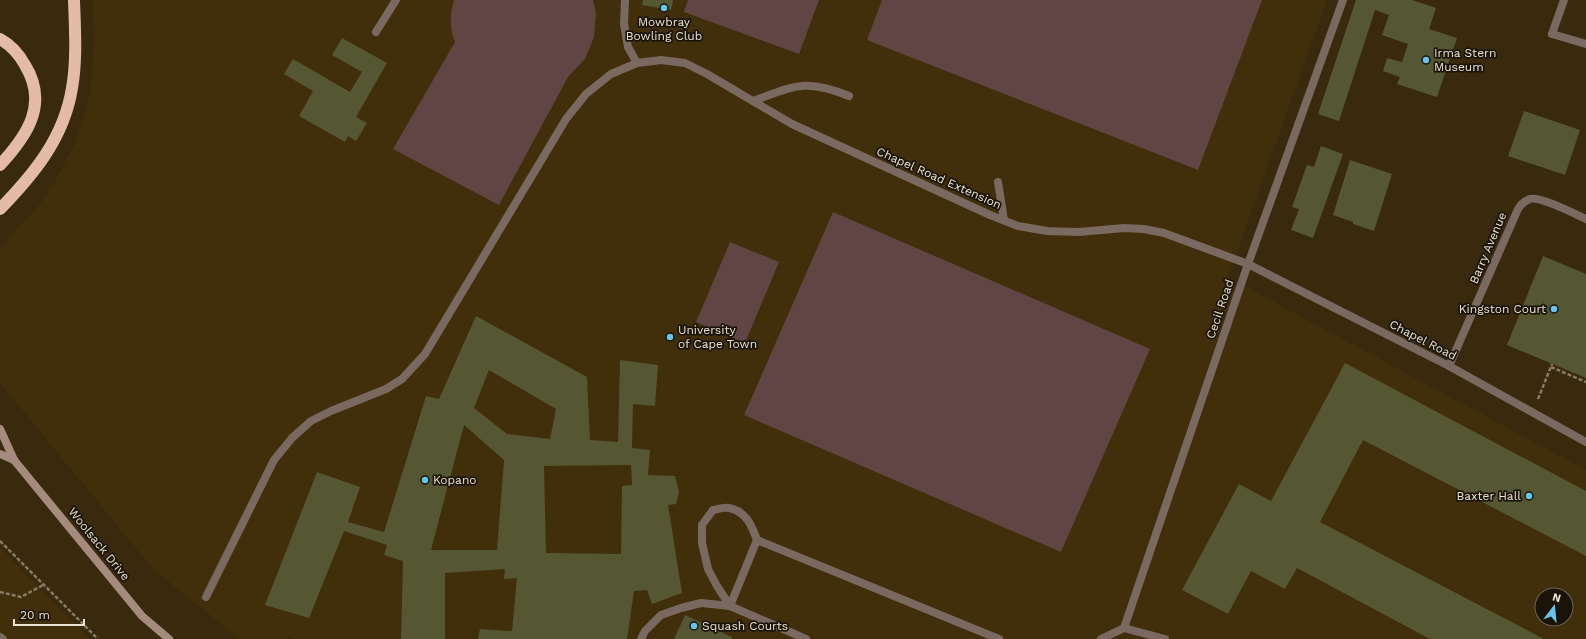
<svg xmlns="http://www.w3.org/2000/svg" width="1586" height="639" viewBox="0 0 1586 639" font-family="'Work Sans',sans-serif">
<rect width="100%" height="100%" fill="#392a0e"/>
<g fill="#412e0a" fill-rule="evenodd">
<path d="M93 0H1327L1228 277 1586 470V639H294L289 636 288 639H240L153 569 0 383V251L14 231 40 204 56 180 75 143 90 94 94 43ZM1542 595H1566V619H1542Z"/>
<polygon points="0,547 88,637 90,639 0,639"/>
</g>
<g fill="#604544">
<path d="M454 0H593L596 13 594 37 585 59 568 77 499 205 393 149 455 42C449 29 450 13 454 0Z"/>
<polygon points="688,0 819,0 799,54 684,12"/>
<polygon points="882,0 1262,0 1198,170 867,40"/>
<polygon points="833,212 1150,349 1061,552 744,415"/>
<polygon points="730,242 779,262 745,343 696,322"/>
</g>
<g fill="#555732" fill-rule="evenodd">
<polygon points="643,0 673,0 671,10 642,5"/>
<polygon points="1356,0 1412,0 1436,8 1429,29 1457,38 1437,97 1397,84 1400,77 1383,71 1387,58 1402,62 1408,44 1382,35 1389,15 1375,10 1339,121 1318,114"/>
<polygon points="342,38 387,63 356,117 367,123 356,141 348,136 345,142 299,116 313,91 284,74 293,59 350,92 362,72 332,55"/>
<polygon points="1524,111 1580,130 1565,175 1508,156"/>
<polygon points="1321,146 1343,154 1313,238 1291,230 1299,209 1292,207 1307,165 1314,167"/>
<polygon points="1350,160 1392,174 1374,231 1353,224 1353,222 1333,215"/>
<polygon points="1543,256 1586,274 1586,378 1507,345"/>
<path d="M476 316 587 377 590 440 618 442 620 360 658 365 655 406 633 404 632 448 650 450 648 475 675 476 679 492 676 504 668 505 682 593 652 604 647 590 634 591 627 639H478L480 629 512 631 517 578 504 579 505 569 445 573V639H401L403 561 384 555 387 545 344 531 309 618 265 605 317 472 360 487 348 522 384 532 426 396 439 399ZM489 370 556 409 550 439 507 434 474 408ZM464 425 504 460 497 550H431ZM631 465 632 485 622 486 621 554 546 553 544 466Z"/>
<polygon points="1345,363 1586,491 1586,556 1363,440 1320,522 1544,639 1430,639 1297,568 1285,589 1251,571 1228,614 1182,590 1239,484 1271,501"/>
<polygon points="685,615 732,637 731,639 674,639"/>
</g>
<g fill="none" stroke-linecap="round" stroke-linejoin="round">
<g stroke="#877a64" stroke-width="2.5" stroke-dasharray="4 2" stroke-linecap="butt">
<polyline points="1551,367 1586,382"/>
<polyline points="1538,399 1552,364"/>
<polyline points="0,541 98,639"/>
<polyline points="0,592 21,597 43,585"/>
</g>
<g stroke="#796960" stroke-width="8">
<polyline points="625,0 624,24 628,47 637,63"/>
<polyline points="376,32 396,0"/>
<path d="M753 101C794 86 806 78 849 96"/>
<polyline points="998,182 1004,220"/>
<polyline points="730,606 757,540 999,639"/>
<path d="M730 606 717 586 708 569 702 543V525L713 510C718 509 725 507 729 508 746 511 752 526 757 540"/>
<polyline points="1124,628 1248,264"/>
<polyline points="0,637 3,639"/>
<polyline points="641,639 645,631 661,615 681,608 701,603 730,606 806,639"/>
<polyline points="1101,639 1124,628 1165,639"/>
</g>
<polyline stroke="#796960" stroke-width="8" points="1552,34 1586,44"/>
<g stroke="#796960" stroke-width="8">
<polyline points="1552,34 1564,0"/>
<polyline points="1248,264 1343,0"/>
<path d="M1449 366 1518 209C1521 204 1524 201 1530 199 1540 196 1575 214 1586 219"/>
<polyline points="206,597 274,460 292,438 311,421 331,411 386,389 402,379 425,354 566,119 586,94 611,74 637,63 661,60 685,63 707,74 792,124 990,215 1018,226 1047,231 1079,232 1124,228 1144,229 1164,233 1248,264 1449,366 1586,442"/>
</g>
<g stroke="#a48b7d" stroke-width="8">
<polyline points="0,429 14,460 142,616 169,639"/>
<polyline points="0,454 14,460"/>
</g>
<g stroke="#e4bca6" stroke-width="12">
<path d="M0 39C11 45 19 54 25 65 49 104 27 136 0 165"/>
<path d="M0 209C34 174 64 138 72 88 77 60 75 29 74 0"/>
</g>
</g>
<g fill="#66c4ef" stroke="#1a1408" stroke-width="1.5">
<circle cx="664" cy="8" r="4"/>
<circle cx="1426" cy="60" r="4"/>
<circle cx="1554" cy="309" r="4"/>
<circle cx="670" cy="337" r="4"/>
<circle cx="425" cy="480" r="4"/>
<circle cx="1529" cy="496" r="4"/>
<circle cx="694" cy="626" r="4"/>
</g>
<g text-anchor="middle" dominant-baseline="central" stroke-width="3.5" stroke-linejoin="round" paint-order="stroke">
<g font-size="12" fill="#ebe2d2" stroke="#1a1408" text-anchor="start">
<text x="664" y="22" text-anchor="middle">Mowbray<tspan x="664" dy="14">Bowling Club</tspan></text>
<text x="1434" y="53">Irma Stern<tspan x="1434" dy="14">Museum</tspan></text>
<text x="1546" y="309" text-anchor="end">Kingston Court</text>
<text x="678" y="330">University<tspan x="678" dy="14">of Cape Town</tspan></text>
<text x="433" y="480">Kopano</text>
<text x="1521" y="496" text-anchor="end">Baxter Hall</text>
<text x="702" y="626">Squash Courts</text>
</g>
<g font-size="12" fill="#ebe2d2" stroke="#1a1408">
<text transform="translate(939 178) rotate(24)">Chapel Road Extension</text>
<text transform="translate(1488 248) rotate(-67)">Barry Avenue</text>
<text transform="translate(1220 309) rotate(-71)">Cecil Road</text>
<text transform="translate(1423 340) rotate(27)">Chapel Road</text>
<text transform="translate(99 544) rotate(51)">Woolsack Drive</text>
</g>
</g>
<g transform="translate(1554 607) rotate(16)"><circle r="19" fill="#1a1408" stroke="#6e6659"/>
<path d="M0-3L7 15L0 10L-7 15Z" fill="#66c4ef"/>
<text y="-6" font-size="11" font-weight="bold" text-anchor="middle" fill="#ebe2d2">N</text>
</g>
<path d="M14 619v6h70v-6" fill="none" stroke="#ebe2d2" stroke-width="2"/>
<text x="20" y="619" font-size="12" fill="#ebe2d2" stroke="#1a1408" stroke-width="3" paint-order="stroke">20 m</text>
</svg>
